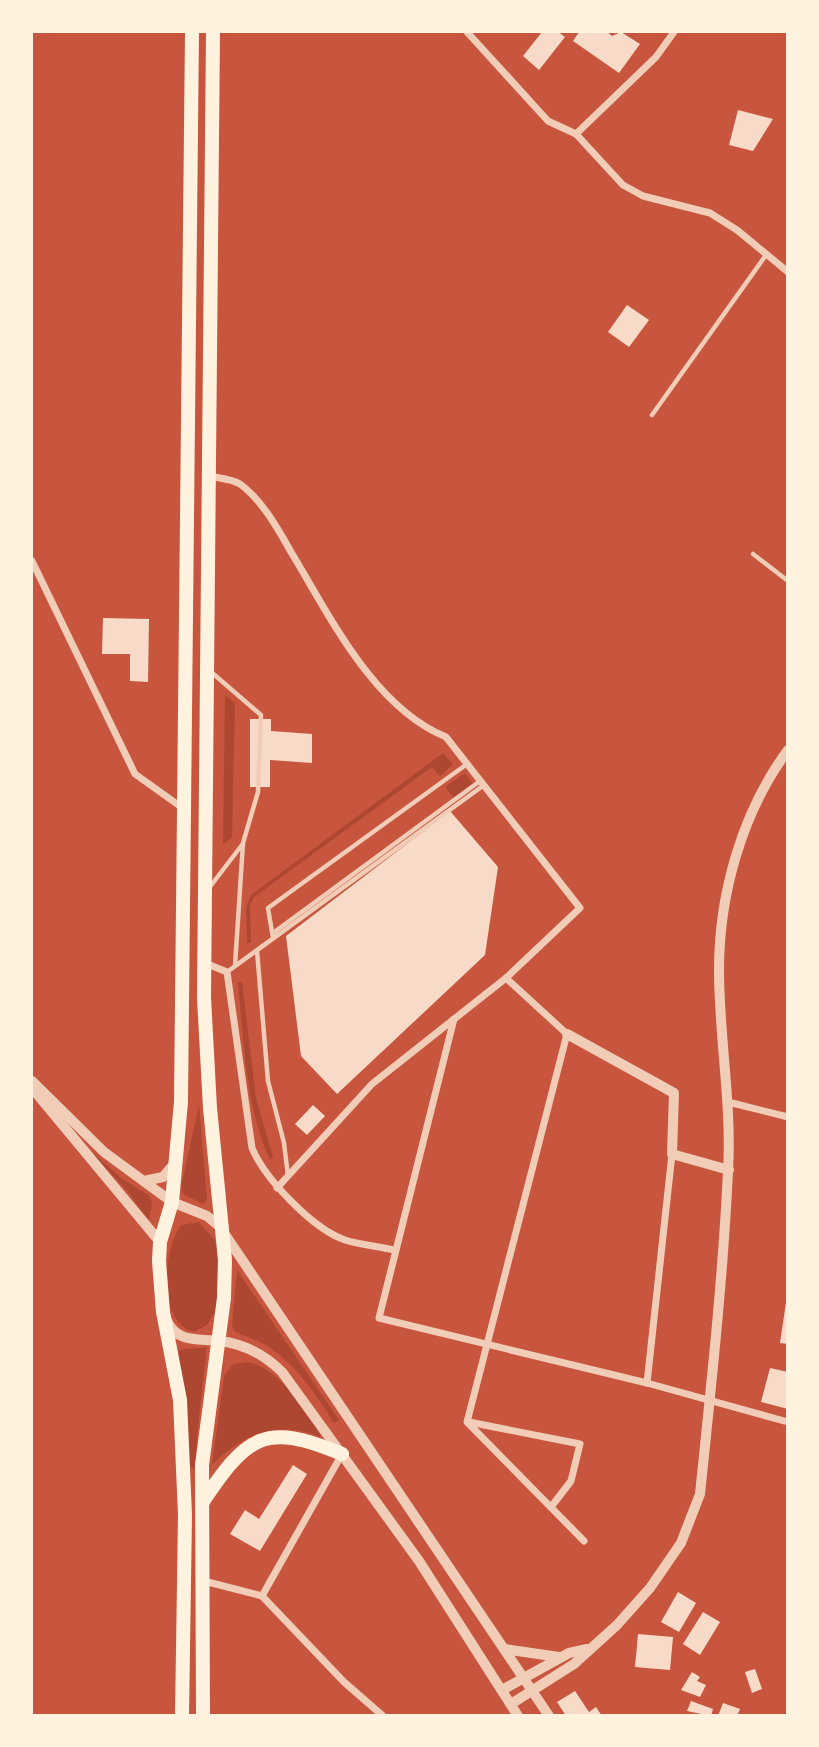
<svg xmlns="http://www.w3.org/2000/svg" width="819" height="1747" viewBox="0 0 819 1747" font-family="'Exo 2',sans-serif">
<rect width="100%" height="100%" fill="#c8553d"/>
<g fill="#ae4732">
<polygon points="225,695 235,703 232,838 223,844"/>
<polygon points="443,753 453,764 440,776 432,767 254,897 250,905 251,943 247,943 246,908 251,895"/>
<polygon points="465,773 473,784 454,798 445,787"/>
<path d="M238 982H242L256 1098 273 1157 270 1160C245 1104 244 1042 238 982Z"/>
<polygon points="199,1105 207,1200 203,1204 183,1194 181,1187"/>
<polygon points="83,1144 121,1178 148,1195 152,1202 149,1220 129,1193"/>
<path d="M199 1222 214 1239 218 1250 217 1309 207 1325 194 1332C156 1322 163 1250 181 1225Z"/>
<path d="M237 1270 339 1420 334 1423C317 1395 297 1366 269 1347 259 1340 245 1337 234 1331L232 1325Z"/>
<polygon points="207,1347 197,1434 196,1470 190,1466 178,1350"/>
<path d="M248 1362C279 1368 307 1411 321 1437 279 1420 243 1433 212 1465L224 1376 233 1364Z"/>
</g>
<g fill="#f7dbc8">
<polygon points="542,32 558,32 565,37 539,70 523,56"/>
<polygon points="579,32 607,32 612,36 621,32 640,44 619,73 573,41"/>
<polygon points="738,110 773,119 753,151 729,145"/>
<polygon points="627,305 649,320 629,347 608,332"/>
<polygon points="103,618 149,619 148,682 130,681 130,654 102,654"/>
<polygon points="250,719 271,719 271,731 312,734 312,763 270,760 270,787 250,787"/>
<polygon points="450,811 498,867 485,955 337,1094 301,1056 286,936"/>
<polygon points="313,1105 325,1116 307,1135 295,1124"/>
<polygon points="786,1302 788,1302 788,1344 780,1343"/>
<polygon points="770,1368 788,1372 788,1409 761,1402"/>
<polygon points="293,1465 307,1474 260,1551 230,1534 245,1510 259,1519"/>
<polygon points="678,1592 696,1603 679,1632 661,1622"/>
<polygon points="703,1612 720,1622 700,1655 683,1644"/>
<polygon points="638,1634 673,1637 670,1670 635,1667"/>
<polygon points="755,1669 762,1689 752,1693 745,1672"/>
<polygon points="692,1672 700,1677 697,1681 706,1685 700,1697 681,1690"/>
<polygon points="575,1691 589,1712 596,1707 602,1716 566,1716 557,1702"/>
<polygon points="691,1701 713,1709 711,1716 687,1711"/>
<polygon points="723,1703 740,1709 737,1716 718,1716"/>
</g>
<g fill="none" stroke-linecap="round" stroke-linejoin="round">
<g stroke="#f1ccb7" stroke-width="4.5">
<polyline points="652,415 766,255"/>
<polyline points="753,554 788,581"/>
<polyline points="210,671 261,715 258,792 243,843 235,966"/>
<polyline points="209,888 242,845"/>
<polyline points="273,933 480,781"/>
<polyline points="273,938 268,908 467,764"/>
<polyline points="257,951 268,1081 284,1143 288,1176"/>
<polyline points="227,972 484,785"/>
</g>
<g stroke="#f1ccb7" stroke-width="7">
<polyline points="467,32 548,121 576,134 623,185 643,196 710,213 737,230 788,272"/>
<polyline points="576,134 656,57 674,32"/>
<path d="M209 476C218 478 232 479 240 484 262 500 278 529 291 552 330 616 373 707 446 737L580 908 506 978 372 1084 277 1188"/>
<polyline points="32,561 135,774 184,809"/>
<path d="M205 963 227 972 252 1148C265 1179 313 1229 345 1240 360 1245 378 1246 394 1250"/>
<polyline points="506,978 567,1034 467,1422 584,1541"/>
<polyline points="454,1019 379,1318 647,1383 788,1422"/>
<polyline points="728,1102 788,1117"/>
<polyline points="647,1383 672,1154"/>
<polyline points="469,1422 580,1444 571,1481 551,1507"/>
<polyline points="204,1581 262,1596 344,1682 383,1716"/>
<polyline points="262,1596 342,1454"/>
</g>
<g stroke="#f1ccb7" stroke-width="10">
<polyline points="567,1034 674,1093 672,1154 729,1170"/>
<polyline points="32,1081 104,1152 172,1202 207,1216 220,1227 549,1716"/>
<polyline points="32,1088 160,1242"/>
<polyline points="144,1181 163,1177 174,1164"/>
<path d="M167 1321C178 1344 199 1338 220 1341 244 1344 266 1356 282 1372L419 1561 518 1716"/>
<polyline points="504,1649 559,1657"/>
<polyline points="502,1690 569,1653 587,1649"/>
<path d="M511 1704 574 1664 617 1625 650 1588 681 1543 700 1494C711 1387 723 1278 728 1171 732 1104 719 1037 719 970 719 894 742 812 788 750"/>
</g>
<g stroke="#fff3e0" stroke-width="14">
<path d="M202 1503C247 1436 264 1421 342 1454"/>
<polyline points="182,1716 185,1515 180,1400 163,1312 159,1261 160,1242 172,1202 181,1102 192,32"/>
<polyline points="203,1716 202,1465 224,1298 225,1260 210,1108 204,998 213,32"/>
</g>
</g>
<rect width="819" height="1747" fill="none" stroke="#fff3e0" stroke-width="66"/>
</svg>
